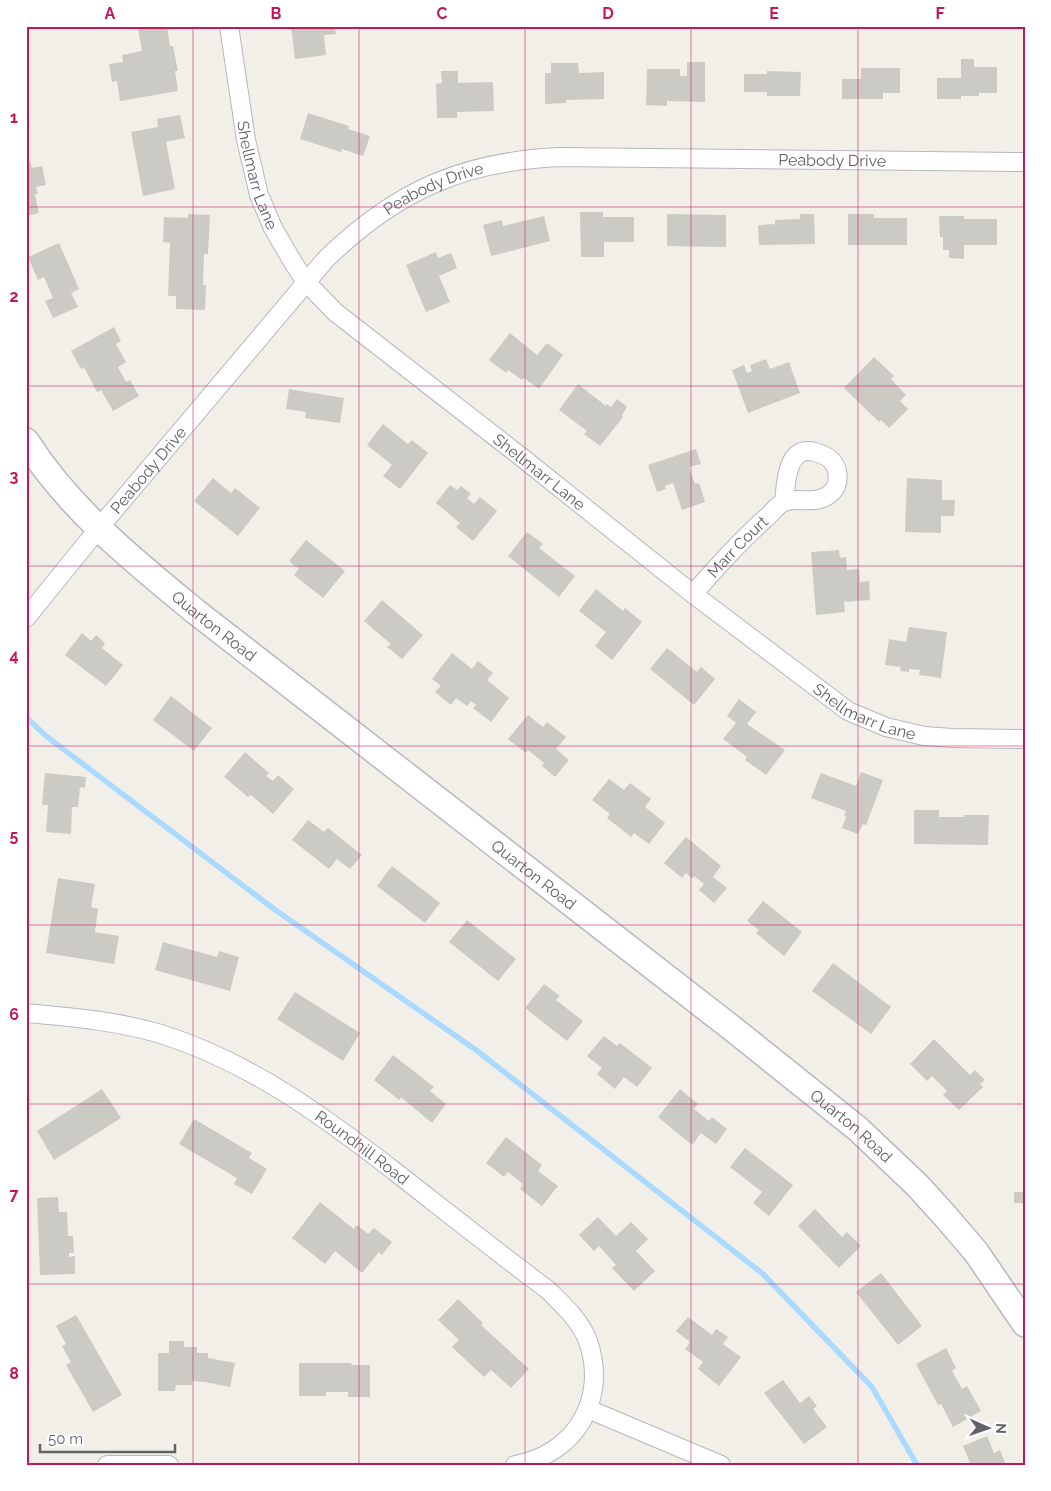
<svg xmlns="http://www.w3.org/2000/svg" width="1051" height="1491" viewBox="0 0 1051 1491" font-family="Raleway,sans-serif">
<rect width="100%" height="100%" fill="#f1efe8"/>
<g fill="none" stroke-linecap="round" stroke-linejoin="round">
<polyline stroke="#aadaff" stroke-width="5.5" points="26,717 46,736 274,909 476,1050 763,1274 872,1387 917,1465"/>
</g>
<g fill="#cccac5">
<polygon points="154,26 167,26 170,46 173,46 178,71 175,71 178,91 120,101 117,81 112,82 109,64 123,62 122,55 142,51 138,29"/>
<polygon points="291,26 335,26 336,34 324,35 326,55 295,59"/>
<polygon points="961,59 974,59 974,67 997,67 997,93 979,93 979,96 961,96 961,99 937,99 937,78 961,78"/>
<polygon points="687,62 705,62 705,102 667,101 667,106 646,105 647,69 680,69 680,76 687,76"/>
<polygon points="551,63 578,63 579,73 604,72 604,99 566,100 566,103 545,104 545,73 551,73"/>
<polygon points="861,68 900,68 900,93 883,93 883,99 842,99 842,79 861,79"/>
<polygon points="441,71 458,71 458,83 493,82 494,111 457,112 457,118 437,118 436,84 442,83"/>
<polygon points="767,71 801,72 800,96 767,96 767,92 744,92 744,74 767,74"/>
<polygon points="308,113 349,126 348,129 370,136 363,156 342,149 341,152 300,139"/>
<polygon points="180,115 185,138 166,142 175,189 143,196 131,132 158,127 157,119"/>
<polygon points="30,161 32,168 42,166 46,185 36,187 38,194 35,194 39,213 26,216 26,162"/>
<polygon points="580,212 603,212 603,217 634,217 634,242 604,242 604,257 581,257"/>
<polygon points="188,214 210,215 208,254 204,254 203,285 206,285 205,310 176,309 176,296 168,296 170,243 163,242 164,217 188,218"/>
<polygon points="667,214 726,215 726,247 667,246"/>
<polygon points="800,214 814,214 815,244 759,245 758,225 775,224 775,220 800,219"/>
<polygon points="848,214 874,214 874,218 907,218 907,245 848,245"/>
<polygon points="544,216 550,241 491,256 483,225 502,220 503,226"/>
<polygon points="939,216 964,216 964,219 997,219 997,245 964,245 964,259 949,258 949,250 943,250 943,237 940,237"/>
<polygon points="59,243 79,289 71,293 78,307 53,318 45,301 53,298 44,277 38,280 28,257"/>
<polygon points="436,252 438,258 451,253 457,268 439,276 450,302 426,312 406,265"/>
<polygon points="114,327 121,341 116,344 126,362 118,367 126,382 130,380 139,396 113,411 101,390 97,392 84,367 81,369 71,351"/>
<polygon points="510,333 537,355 547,343 563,355 539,389 524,378 522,380 508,370 506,373 489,360"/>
<polygon points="874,357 894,376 891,379 906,395 900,401 908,409 889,428 881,420 879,422 844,388"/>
<polygon points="766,359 770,369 789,362 800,393 748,413 732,370 744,365 747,373 752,371 750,365"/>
<polygon points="578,384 606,406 607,404 611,407 617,399 627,407 622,415 623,417 600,446 584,434 587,431 559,410"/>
<polygon points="289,389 344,398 340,423 305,418 306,412 286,409"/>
<polygon points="383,424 408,444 412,440 428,453 400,489 383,476 392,465 367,445"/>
<polygon points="696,449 701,464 689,467 695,484 699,483 705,502 682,510 673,483 665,486 666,489 657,492 648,465"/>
<polygon points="213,478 231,493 235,488 260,508 238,536 194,501"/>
<polygon points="907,478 942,480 942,500 955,500 954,516 941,516 941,533 905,532"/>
<polygon points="450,485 457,490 461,486 471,494 467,498 474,504 480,497 497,511 473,541 456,527 460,523 436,503"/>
<polygon points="527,532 543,544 539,548 575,576 559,597 508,556"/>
<polygon points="306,540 345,571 323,598 294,575 299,569 289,561"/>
<polygon points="839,550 840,558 846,557 847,570 859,569 860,582 869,581 870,600 844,602 845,612 816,615 811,552"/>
<polygon points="596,589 623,611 625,608 642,622 612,660 595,646 606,632 579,611"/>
<polygon points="382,600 423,635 402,659 387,647 391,644 364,621"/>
<polygon points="909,627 947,632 941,678 919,675 920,670 909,669 909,672 900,671 901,667 885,665 889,639 906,642"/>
<polygon points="82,633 91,641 96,635 105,643 102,648 123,665 106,686 65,655"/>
<polygon points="667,648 697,672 701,667 715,679 694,705 650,669"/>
<polygon points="452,653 472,669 478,661 493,673 487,680 509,698 491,722 473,708 476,705 471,701 467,706 456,698 451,705 435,692 441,686 432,679"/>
<polygon points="171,696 212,728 194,751 153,720"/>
<polygon points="739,699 756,712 747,724 785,750 766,775 745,760 747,757 723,739 736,723 727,716"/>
<polygon points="528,715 543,727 547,722 566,737 556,749 569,760 555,777 542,766 544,763 528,750 526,753 508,739"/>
<polygon points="245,752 269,773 266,776 273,781 278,775 294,789 273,814 251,795 248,797 224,777"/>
<polygon points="861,772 883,780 866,825 863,824 858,834 842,828 846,817 844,816 846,811 811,798 821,773 856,786"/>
<polygon points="45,773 86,777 85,788 80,787 78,807 72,807 71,834 46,832 48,805 42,805"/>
<polygon points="609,779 624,790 630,783 651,799 645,807 665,823 649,844 634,833 631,837 607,818 610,814 592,800"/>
<polygon points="914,810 939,810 939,817 964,817 964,815 989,815 988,845 914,844"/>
<polygon points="308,820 324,832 328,828 362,855 350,869 337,859 329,869 292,840"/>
<polygon points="686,837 721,866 713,877 727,888 714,903 699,890 704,884 694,876 692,879 686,873 682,878 664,863"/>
<polygon points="392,866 440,903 425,923 377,886"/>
<polygon points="58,878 95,884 91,907 98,909 95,932 119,936 114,964 46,953"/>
<polygon points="763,901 802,932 784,956 756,933 759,930 747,921"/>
<polygon points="467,920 516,959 498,981 449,942"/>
<polygon points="163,942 217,957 219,951 239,957 230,991 155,970"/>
<polygon points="833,963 891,1007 871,1034 812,991"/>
<polygon points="544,984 560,996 556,1000 583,1021 567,1041 525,1008"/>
<polygon points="295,992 360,1033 343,1061 277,1019"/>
<polygon points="604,1036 617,1046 620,1043 652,1068 637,1087 624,1077 615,1089 597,1074 602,1068 587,1056"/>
<polygon points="934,1039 970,1075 975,1070 985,1080 980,1084 983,1087 959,1110 943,1095 947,1091 932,1076 927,1081 910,1064"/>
<polygon points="393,1055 434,1087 430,1091 446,1104 432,1123 401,1097 399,1100 374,1080"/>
<polygon points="102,1089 121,1118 54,1160 37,1131"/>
<polygon points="680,1089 698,1104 694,1109 709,1121 712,1117 727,1129 716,1144 701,1133 692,1145 658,1117"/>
<polygon points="194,1119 252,1153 249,1158 267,1169 252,1194 234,1184 237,1178 179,1144"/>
<polygon points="506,1137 542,1165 538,1171 558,1186 542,1206 520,1189 523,1184 508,1172 504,1177 486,1163"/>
<polygon points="745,1148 793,1185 769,1216 753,1203 762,1192 730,1167"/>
<rect x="1014" y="1192" width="11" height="11"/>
<polygon points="58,1197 59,1212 67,1212 68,1236 73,1236 74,1253 69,1253 69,1257 75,1256 75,1274 40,1275 37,1198"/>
<polygon points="320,1202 354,1229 357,1225 368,1234 374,1228 392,1242 382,1255 379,1252 362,1273 335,1251 325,1264 292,1238"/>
<polygon points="815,1209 842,1237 847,1232 861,1246 839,1268 798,1226"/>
<polygon points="598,1217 616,1236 631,1222 648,1239 636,1251 655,1271 634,1291 612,1268 616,1265 599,1246 594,1251 579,1235"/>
<polygon points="881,1273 922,1326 898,1345 856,1292"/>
<polygon points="458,1299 483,1323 481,1325 529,1369 511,1388 491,1370 484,1377 452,1347 459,1340 438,1320"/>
<polygon points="76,1315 122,1395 93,1412 66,1365 71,1362 62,1346 66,1344 56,1326"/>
<polygon points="688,1317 712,1335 716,1329 728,1337 723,1344 741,1357 719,1386 698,1369 703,1362 685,1349 690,1342 676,1331"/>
<polygon points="169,1341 184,1341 184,1347 197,1347 197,1353 208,1353 208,1358 235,1363 230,1387 205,1382 192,1381 192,1385 176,1385 175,1391 158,1391 158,1353 169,1353"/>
<polygon points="946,1348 956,1368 952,1371 962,1389 967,1386 981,1411 953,1427 941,1404 938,1405 916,1364"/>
<polygon points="299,1363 351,1363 352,1365 370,1365 370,1397 348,1397 348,1392 326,1392 326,1396 299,1396"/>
<polygon points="783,1380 800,1403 809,1396 817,1406 813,1409 827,1427 804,1444 764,1393"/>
<polygon points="987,1436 994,1453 1000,1450 1006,1465 971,1465 963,1446"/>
</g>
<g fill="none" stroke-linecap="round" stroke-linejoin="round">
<g stroke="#b5b8bc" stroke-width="20">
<g id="street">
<path id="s1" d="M229 26 246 140 259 195 273 228 294 264 306 282 335 312 520 456 693 594 848 711 886 727 924 736 952 738 1025 739"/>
<path id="s2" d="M693 594C717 567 740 541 767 517 772 513 778 504 784 502 799 496 817 507 832 492 840 484 839 469 832 461 827 456 822 454 815 452 786 444 786 484 784 502"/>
<path id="s3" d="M26 618 99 528 326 259C396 191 463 161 561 157L1025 162"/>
<path id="s4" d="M26 1013C71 1017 117 1021 161 1034 250 1062 325 1117 398 1174 448 1213 497 1252 548 1290 563 1305 580 1320 588 1341 608 1399 576 1454 515 1465"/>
<polyline points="588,1409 721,1465"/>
<polyline points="107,1465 169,1465"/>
</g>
</g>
<g stroke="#b6babf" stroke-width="28">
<g id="secondary">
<path id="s5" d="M26 441C70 510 134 561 196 612L733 1029 858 1129 918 1186 946 1217 976 1252 1025 1324"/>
</g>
</g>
<use href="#street" stroke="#fff" stroke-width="18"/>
<use href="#secondary" stroke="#fff" stroke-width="25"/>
</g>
<path fill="none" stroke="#c2185b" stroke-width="1" stroke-opacity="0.55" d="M193 26V1465M359 26V1465M525 26V1465M691 26V1465M858 26V1465M26 207H1025M26 386H1025M26 566H1025M26 746H1025M26 925H1025M26 1104H1025M26 1284H1025"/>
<g text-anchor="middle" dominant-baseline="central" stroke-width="5" stroke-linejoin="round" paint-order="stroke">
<g font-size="16" fill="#5f6368" stroke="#fff">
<text stroke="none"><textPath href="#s3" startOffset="1002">Peabody Drive</textPath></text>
<text stroke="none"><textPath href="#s1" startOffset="152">Shellmarr Lane</textPath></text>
<text stroke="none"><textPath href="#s3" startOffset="598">Peabody Drive</textPath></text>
<text stroke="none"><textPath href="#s3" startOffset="192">Peabody Drive</textPath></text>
<text stroke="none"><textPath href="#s1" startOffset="572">Shellmarr Lane</textPath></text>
<text stroke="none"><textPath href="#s2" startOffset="65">Marr Court</textPath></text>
<text stroke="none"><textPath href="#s5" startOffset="265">Quarton Road</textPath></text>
<text stroke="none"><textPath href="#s1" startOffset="978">Shellmarr Lane</textPath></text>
<text stroke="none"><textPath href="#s5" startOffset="670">Quarton Road</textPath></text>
<text stroke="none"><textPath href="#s5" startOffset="1075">Quarton Road</textPath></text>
<text stroke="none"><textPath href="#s4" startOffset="369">Roundhill Road</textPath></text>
</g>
</g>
<rect width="1051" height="1491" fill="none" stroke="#ffffff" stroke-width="55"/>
<g transform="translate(988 1428) rotate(92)" stroke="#ffffff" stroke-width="4" paint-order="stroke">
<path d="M0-4L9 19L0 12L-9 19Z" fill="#5f6368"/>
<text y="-8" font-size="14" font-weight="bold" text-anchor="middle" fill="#5f6368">N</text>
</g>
<path d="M40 1444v8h135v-8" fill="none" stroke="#5f6368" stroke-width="2.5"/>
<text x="48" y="1444" font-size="15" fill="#5f6368" stroke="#ffffff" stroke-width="4" paint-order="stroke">50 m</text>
<rect x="28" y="28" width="996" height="1436" fill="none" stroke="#c2185b" stroke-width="2"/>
<g font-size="16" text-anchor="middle" font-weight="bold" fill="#c2185b">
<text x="110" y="19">A</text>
<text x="276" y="19">B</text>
<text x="442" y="19">C</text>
<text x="608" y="19">D</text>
<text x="774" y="19">E</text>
<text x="940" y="19">F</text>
<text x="14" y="123">1</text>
<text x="14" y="302">2</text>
<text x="14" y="482">3</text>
<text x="14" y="661">4</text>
<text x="14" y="841">5</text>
<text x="14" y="1020">6</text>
<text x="14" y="1200">7</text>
<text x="14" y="1379">8</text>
</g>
</svg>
